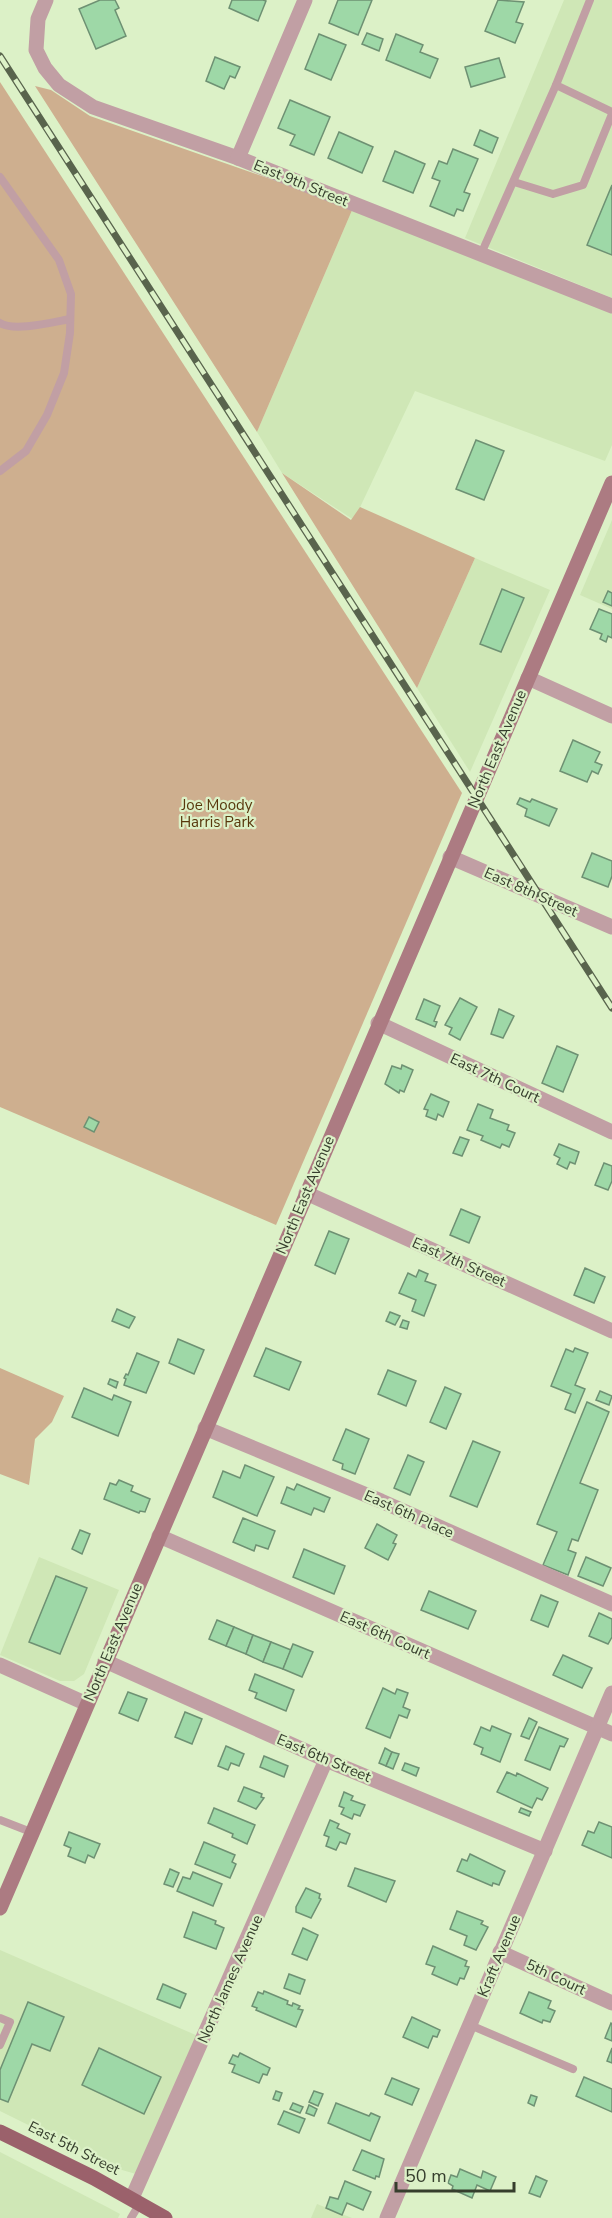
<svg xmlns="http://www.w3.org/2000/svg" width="612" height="2218" viewBox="0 0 612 2218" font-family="'Nunito Sans',sans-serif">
<rect width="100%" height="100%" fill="#dcf1c7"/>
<g fill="#cfe7b6">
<polygon points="564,0 612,0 612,298 465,238"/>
<polygon points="353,208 612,313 612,445 605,461 415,391 354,520 282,473 257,432"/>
<polygon points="612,520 612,609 580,595"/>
<polygon points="475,558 550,590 470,772 417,688"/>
<polygon points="39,1557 119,1590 84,1674 74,1681 60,1681 0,1655"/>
<polygon points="0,1950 198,2036 136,2174 115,2168 0,2111"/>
<polygon points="0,2152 107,2207 120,2214 118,2218 0,2218"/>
<polygon points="317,2204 352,2218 311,2218"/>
</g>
<g fill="#ceaf8f">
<polygon points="0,82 462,793 276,1225 0,1107"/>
<polygon points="35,86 51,90 90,116 353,208 257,432"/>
<polygon points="282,473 351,520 360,507 475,558 417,688"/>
<polygon points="0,1368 64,1396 52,1422 35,1439 29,1485 0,1474"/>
</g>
<g fill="#9ed8a7" stroke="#6e9173" stroke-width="1.5">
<polygon points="100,0 115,0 119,8 115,10 126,36 96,49 79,9"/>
<polygon points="232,0 263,0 266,1 258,21 229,8"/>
<polygon points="338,0 372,0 358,35 329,23"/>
<polygon points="498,0 524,2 516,22 523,24 515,43 485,31"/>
<polygon points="367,33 383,39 379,51 362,44"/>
<polygon points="319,34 346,45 331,80 305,69"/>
<polygon points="396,34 423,45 420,52 438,59 430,78 386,60"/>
<polygon points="215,57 240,67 235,78 230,76 224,89 206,81"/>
<polygon points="499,58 505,77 471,87 465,67"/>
<polygon points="290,100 330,117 314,155 290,145 295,135 278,128"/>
<polygon points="480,130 498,138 492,153 474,145"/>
<polygon points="339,132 373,147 362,173 328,158"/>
<polygon points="453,149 478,159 464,192 470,194 463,211 457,209 454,216 430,206 440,181 432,178 439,161 447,164"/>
<polygon points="395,151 425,164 413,193 383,181"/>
<polygon points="612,185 612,255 587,245"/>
<polygon points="476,440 504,451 484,500 456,489"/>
<polygon points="502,589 524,598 501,652 480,644"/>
<polygon points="608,591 612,593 612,606 603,602"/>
<polygon points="599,609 612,614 612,638 608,636 606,642 600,639 602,634 590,629"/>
<polygon points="573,740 600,752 595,762 602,765 598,774 592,771 587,782 560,771"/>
<polygon points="520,798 530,802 532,799 557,809 549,826 525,816 527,809 517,804"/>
<polygon points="592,853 612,861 612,876 608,887 582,877"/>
<polygon points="460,998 477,1007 460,1040 449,1034 452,1028 445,1025"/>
<polygon points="424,999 440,1006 434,1021 437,1022 435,1027 416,1019"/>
<polygon points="499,1009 514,1016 503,1038 491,1034"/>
<polygon points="557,1046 578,1055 563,1092 542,1083"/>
<polygon points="402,1065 413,1070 404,1092 400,1090 399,1093 385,1084 392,1066 401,1069"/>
<polygon points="431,1094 449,1102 443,1117 438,1114 436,1120 426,1116 428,1110 424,1109"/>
<polygon points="478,1104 493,1110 490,1118 509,1125 507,1130 515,1133 509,1147 502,1144 500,1148 481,1140 483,1136 467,1130"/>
<polygon points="89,1117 99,1122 94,1132 84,1127"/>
<polygon points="460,1137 469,1140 462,1156 453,1153"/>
<polygon points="559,1144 579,1152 575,1164 570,1162 567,1169 557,1164 560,1158 554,1155"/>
<polygon points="604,1163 612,1166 612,1181 608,1190 595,1185"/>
<polygon points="461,1209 480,1217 469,1243 450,1235"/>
<polygon points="329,1231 349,1239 335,1274 315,1265"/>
<polygon points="585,1268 605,1277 594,1303 574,1295"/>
<polygon points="419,1270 428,1274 425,1281 436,1285 424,1316 412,1311 416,1300 399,1293 408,1273 416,1277"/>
<polygon points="117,1309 135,1317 129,1328 112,1321"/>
<polygon points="390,1312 400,1316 395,1325 386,1321"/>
<polygon points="403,1320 409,1322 407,1329 400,1327"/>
<polygon points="178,1339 204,1350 194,1374 169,1363"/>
<polygon points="266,1348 301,1362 289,1390 254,1376"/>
<polygon points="575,1348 588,1353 575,1385 585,1389 575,1413 565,1409 571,1394 551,1386 566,1349 573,1352"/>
<polygon points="137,1353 159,1362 146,1393 124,1385 126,1379 124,1378 126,1374 128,1375"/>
<polygon points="388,1370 416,1381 406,1406 378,1394"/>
<polygon points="110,1379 118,1382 116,1388 108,1384"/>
<polygon points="445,1387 461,1394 446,1429 430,1422"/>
<polygon points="84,1388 112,1400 114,1395 131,1402 118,1436 72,1417"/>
<polygon points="600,1391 612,1396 609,1405 596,1400"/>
<polygon points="587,1402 609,1412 580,1483 598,1490 578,1541 572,1539 568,1550 576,1553 568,1575 543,1565 557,1532 537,1524"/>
<polygon points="346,1429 369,1439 355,1474 342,1469 343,1464 333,1460"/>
<polygon points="473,1441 500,1452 477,1507 450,1496"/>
<polygon points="408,1455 424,1462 410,1495 394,1488"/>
<polygon points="245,1465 274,1477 257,1516 213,1497 223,1471 240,1478"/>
<polygon points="119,1480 133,1486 131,1491 150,1499 145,1512 140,1511 139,1513 104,1499 110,1483 116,1485"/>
<polygon points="297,1484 330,1498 324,1512 314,1508 311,1515 281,1503 287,1487 294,1490"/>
<polygon points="243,1518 275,1531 268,1549 256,1545 254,1551 233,1542"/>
<polygon points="377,1524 397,1535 393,1543 396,1544 388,1560 365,1548"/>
<polygon points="80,1530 90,1534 82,1554 72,1549"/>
<polygon points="304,1549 345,1566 334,1594 293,1577"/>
<polygon points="586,1557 611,1568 603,1586 578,1576"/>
<polygon points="56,1576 87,1588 60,1654 29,1642"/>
<polygon points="429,1591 476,1611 468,1629 421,1610"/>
<polygon points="541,1595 558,1602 548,1627 531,1620"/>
<polygon points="599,1613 612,1619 612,1637 608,1644 589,1636"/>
<polygon points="217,1620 234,1627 226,1646 209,1639"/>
<polygon points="234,1627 253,1635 246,1654 226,1646"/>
<polygon points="253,1635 271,1642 263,1662 246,1654"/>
<polygon points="271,1642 291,1650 283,1669 263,1662"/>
<polygon points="293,1644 313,1652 302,1677 283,1669"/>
<polygon points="563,1655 592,1668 582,1688 553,1675"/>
<polygon points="255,1674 294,1690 286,1711 255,1698 257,1693 249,1690"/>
<polygon points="383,1688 395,1694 397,1689 408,1693 403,1707 410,1710 407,1718 399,1715 390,1738 366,1728"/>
<polygon points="128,1692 147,1699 138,1721 119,1713"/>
<polygon points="185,1712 202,1719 192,1744 175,1737"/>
<polygon points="529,1718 537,1722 529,1739 521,1736"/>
<polygon points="492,1726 511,1734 500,1762 481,1754 483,1748 474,1744 481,1727 490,1731"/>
<polygon points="539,1727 568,1739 564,1747 560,1746 550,1770 525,1760"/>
<polygon points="226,1746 244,1754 239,1766 231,1763 228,1770 218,1766"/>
<polygon points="385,1748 392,1752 386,1766 379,1763"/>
<polygon points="392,1752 399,1754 393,1769 386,1766"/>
<polygon points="264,1756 288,1766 284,1777 260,1767"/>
<polygon points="405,1763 419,1768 416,1776 402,1770"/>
<polygon points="507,1772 516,1776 517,1773 548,1788 542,1800 537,1798 532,1808 497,1792"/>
<polygon points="244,1787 262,1794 261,1797 264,1798 256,1809 238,1801"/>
<polygon points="344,1792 353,1796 351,1800 365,1805 360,1816 354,1814 352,1819 341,1814 344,1808 339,1806"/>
<polygon points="214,1808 255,1825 247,1844 232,1837 233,1834 208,1823"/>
<polygon points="521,1808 531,1812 529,1816 519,1812"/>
<polygon points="330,1820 339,1824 337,1828 350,1834 346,1844 340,1842 336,1850 326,1846 329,1837 324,1835"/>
<polygon points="599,1822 612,1827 612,1858 582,1845 588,1831 594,1833"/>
<polygon points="69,1832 100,1844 94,1858 88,1855 85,1863 68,1856 71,1848 64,1845"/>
<polygon points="204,1842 235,1855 232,1862 236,1864 230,1878 195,1864"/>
<polygon points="470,1854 505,1871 499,1885 493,1883 492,1886 457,1871 462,1859 467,1861"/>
<polygon points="355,1868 395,1881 386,1902 348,1886"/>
<polygon points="170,1869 179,1873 173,1887 164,1884"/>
<polygon points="193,1872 222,1884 213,1906 177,1891 183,1877 190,1879"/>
<polygon points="306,1888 320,1894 319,1898 321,1899 311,1918 296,1912 296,1907"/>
<polygon points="457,1911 483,1921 481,1924 488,1927 476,1950 464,1945 467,1936 450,1929"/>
<polygon points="193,1912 216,1921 215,1924 224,1928 216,1949 184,1937"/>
<polygon points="303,1928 318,1935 307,1960 292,1954"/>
<polygon points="433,1946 467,1961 465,1966 469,1967 464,1979 460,1978 457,1985 432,1974 435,1967 426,1964"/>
<polygon points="289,1974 305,1980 300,1994 284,1988"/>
<polygon points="163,1984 186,1994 180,2008 157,1999"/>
<polygon points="264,1991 288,2001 287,2004 292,2006 293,2003 300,2006 298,2009 303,2010 296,2027 256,2010 257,2008 252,2006 258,1992 263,1994"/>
<polygon points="529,1992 551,2001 548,2008 555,2011 550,2022 543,2020 542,2023 520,2013"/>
<polygon points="28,2002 64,2017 50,2051 32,2044 8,2102 0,2099 0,2070"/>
<polygon points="412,2017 440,2030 437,2037 433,2036 428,2048 403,2037"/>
<polygon points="611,2023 612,2024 612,2041 605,2038"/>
<polygon points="99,2048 161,2077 144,2114 82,2085"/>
<polygon points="612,2048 612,2063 607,2061"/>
<polygon points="240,2053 270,2068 267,2075 263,2074 259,2083 232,2072 235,2065 229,2063 233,2055 238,2057"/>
<polygon points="584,2077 612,2089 612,2112 576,2096"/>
<polygon points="392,2078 419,2089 412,2105 385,2094"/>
<polygon points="276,2091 282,2093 279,2101 273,2099"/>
<polygon points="314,2091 323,2094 318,2106 309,2102"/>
<polygon points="531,2095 537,2097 534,2106 528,2103"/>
<polygon points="293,2103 303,2107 300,2113 290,2109"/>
<polygon points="336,2103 369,2116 371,2113 380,2117 370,2141 328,2123"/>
<polygon points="309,2105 317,2109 314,2116 306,2113"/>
<polygon points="284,2111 305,2119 299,2133 278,2124"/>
<polygon points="362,2150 384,2159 379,2177 376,2176 375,2179 353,2170"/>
<polygon points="460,2169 481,2178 483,2171 496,2177 490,2191 477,2185 472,2198 452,2189 453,2186 448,2183 451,2175 457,2177"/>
<polygon points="536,2176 547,2181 540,2197 529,2193"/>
<polygon points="345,2181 371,2192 363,2210 347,2203 342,2215 326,2208 330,2197 338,2199"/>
</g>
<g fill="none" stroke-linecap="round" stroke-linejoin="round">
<g stroke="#c19fa4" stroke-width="8">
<polyline points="556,85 590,0"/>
<polyline points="0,177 59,260 71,294 70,333 64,373 47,415 26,451 0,471"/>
<polyline points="514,182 553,194 583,185 612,114"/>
<polyline points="481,254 556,85 612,112"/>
<path d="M0 323C14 332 53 322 70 319"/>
<polyline points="0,1820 31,1832"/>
<polyline points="0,2018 10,2022 0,2045"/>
<polyline points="470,2025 573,2069"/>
<polyline points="131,2218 140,2203"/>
</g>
<g stroke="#c19fa4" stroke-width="15">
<polyline points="46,0 38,19 36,50 45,68 59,85 93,107 238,158 612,306"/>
<polyline points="238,158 305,0"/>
<polyline points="528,678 612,716"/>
<polyline points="450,857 612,927"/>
<polyline points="378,1023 612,1132"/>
<polyline points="306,1193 612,1331"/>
<polyline points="205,1428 381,1501 612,1604"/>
<polyline points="159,1536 612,1734"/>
<polyline points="105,1661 326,1760 545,1851"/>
<polyline points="0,1665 87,1704"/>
<polyline points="500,1952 612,2003"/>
<polyline points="132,2198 326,1760"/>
<polyline points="387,2218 612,1693"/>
</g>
<polyline stroke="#ac7b82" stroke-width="15" points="0,1908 612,483"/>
<polyline stroke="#9b616b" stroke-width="15" points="0,2132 94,2178 165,2218"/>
<g stroke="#59644d" stroke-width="7">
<polyline id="rail" points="0,56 612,1008"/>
</g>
<use href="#rail" stroke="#dcf1c7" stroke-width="4.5" stroke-dasharray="14" stroke-linecap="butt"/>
</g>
<g text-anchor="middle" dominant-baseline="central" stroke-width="4.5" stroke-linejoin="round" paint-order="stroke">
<g font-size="15" fill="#363e2d" stroke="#dcf1c7">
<text transform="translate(301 183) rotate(22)">East 9th Street</text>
<text transform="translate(497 749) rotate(-67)">North East Avenue</text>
<text transform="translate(531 892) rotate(24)">East 8th Street</text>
<text transform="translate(495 1078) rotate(25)">East 7th Court</text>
<text transform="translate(305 1195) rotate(-67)">North East Avenue</text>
<text transform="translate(459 1262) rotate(24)">East 7th Street</text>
<text transform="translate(409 1514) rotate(24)">East 6th Place</text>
<text transform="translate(385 1635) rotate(24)">East 6th Court</text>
<text transform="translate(113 1642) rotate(-67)">North East Avenue</text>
<text transform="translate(324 1758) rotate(23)">East 6th Street</text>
<text transform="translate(499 1956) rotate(-67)">Kraft Avenue</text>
<text transform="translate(556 1977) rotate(25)">5th Court</text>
<text transform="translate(230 1979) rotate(-66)">North James Avenue</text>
<text transform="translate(74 2148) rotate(27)">East 5th Street</text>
</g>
<g font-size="15" fill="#58370c" stroke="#dcf1c7">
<text x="217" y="805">Joe Moody<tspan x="217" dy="17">Harris Park</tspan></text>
</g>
</g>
<path d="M396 2182v9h118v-9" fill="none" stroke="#363e2d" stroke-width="3"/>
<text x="405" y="2182" font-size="18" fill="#363e2d" stroke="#dcf1c7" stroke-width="4.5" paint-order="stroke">50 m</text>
</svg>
